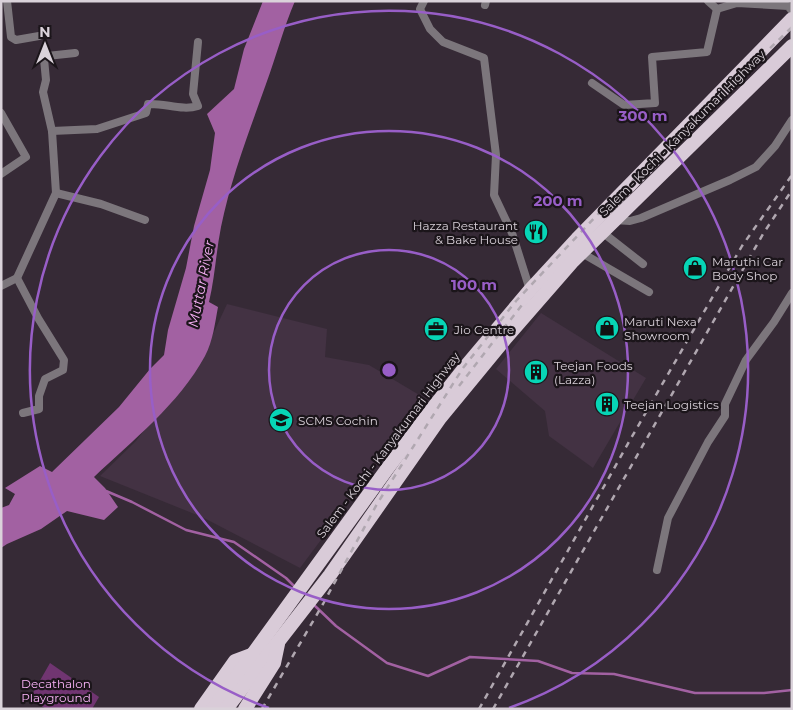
<svg xmlns="http://www.w3.org/2000/svg" width="793" height="710" viewBox="0 0 793 710" font-family="Montserrat,sans-serif">
<rect width="100%" height="100%" fill="#362a36"/>
<g fill="#433243">
<polygon points="227,304 327,329 325,357 369,365 426,399 300,568 202,517 100,476 136,441 207,347"/>
<polygon points="541,313 646,378 593,468 549,436 545,411 496,369"/>
</g>
<polygon fill="#703571" points="50,663 99,697 92,709 46,709 30,698"/>
<path fill="#a261a2" d="M263 1H295C283 29 276 57 266 84 249 132 231 178 221 227 216 252 215 277 209 302L218 307C215 323 213 341 205 356 179 404 133 440 94 477L105 488 118 507 104 520 67 511 41 529 7 544 1 548V508L9 505 15 494 5 488 40 466 52 472 119 407 150 369 164 355 168 330 186 268 194 226 210 170 215 133 207 114 234 89 244 49Z"/>
<g fill="none" stroke-linecap="round" stroke-linejoin="round">
<g stroke="#a261a2" stroke-width="2.5">
<polyline points="106,491 132,502 186,530 234,542 286,578 295,587"/>
<polyline points="313,604 336,626 387,663 428,676 470,657 538,661 572,673 614,674 695,693 764,693 792,690"/>
</g>
<g stroke="#7c767c" stroke-width="8">
<polyline points="7,1 11,37 16,40 39,36"/>
<polyline points="424,1 420,9 430,29 443,42 484,58 496,155 494,195 512,233 530,290"/>
<polyline points="708,1 717,9 737,3 788,6 792,11"/>
<polyline points="485,5 486,1"/>
<polyline points="592,83 624,105 655,103 652,57 707,52 717,9"/>
<polyline points="1,113 26,157 1,174"/>
<path d="M52 131 97 129 146 113 148 104C165 103 182 111 198 106L193 94 198 42"/>
<polyline points="56,193 101,204 145,220"/>
<polyline points="614,220 630,221 641,218 730,180 756,167 775,146 792,120"/>
<polyline points="602,232 643,264"/>
<polyline points="582,253 649,292"/>
<polyline points="17,278 38,318 64,360 63,370 45,379 39,396 39,409 23,413"/>
<polyline points="1,286 17,278 56,193 52,131 43,92 46,80 44,59 47,56 75,53"/>
<polyline points="657,570 668,518 708,442 725,416 725,404 746,360 774,322 792,293"/>
</g>
<g stroke="#d9cbd8" stroke-width="14">
<polyline points="201,709 235,661 251,655"/>
<polyline points="213,709 387,469 436,404 466,366 530,290 577,239 792,19"/>
<polyline points="226,709 330,575 440,418 505,339 573,261 792,46"/>
<polyline points="245,709 274,663 278,644"/>
</g>
<g stroke="#b0a7b0" stroke-width="2.5" stroke-dasharray="6 6" stroke-linecap="butt">
<polyline points="459,386 525,301"/>
<polyline points="262,709 323,604 377,504 463,368 516,301 599,213 792,27"/>
<polyline points="479,709 630,440 742,246 792,175"/>
<polyline points="493,709 763,234 792,190"/>
</g>
</g>
<g fill="none" stroke="#985ec7" stroke-width="2.5">
<circle cx="389" cy="370" r="120"/>
<circle cx="389" cy="370" r="239"/>
<path d="M269 708A359 359 0 1 1 509 708"/>
</g>
<defs>
<g id="restaurant-disc" transform="scale(1.25)"><circle r="9.5" fill="#07d5b6" stroke="#1b151a"/><path d="M-5-6h1v4h1v-4h1v4h1v-4h1v5L-1.5 .5V6h-2V.5L-5-1ZM5-6V6H3V1.5H1.5Q1.5-4 5-6Z" fill="#111"/></g>
<g id="shop-disc" transform="scale(1.25)"><circle r="9.5" fill="#07d5b6" stroke="#1b151a"/><path d="M-5-2.5h2.3a2.7 3.5 0 0 1 5.4 0H5L5.5 6h-11ZM-1.5-2.5h3a1.5 2.3 0 0 0-3 0Z" fill="#111"/></g>
<g id="office-disc" transform="scale(1.25)"><circle r="9.5" fill="#07d5b6" stroke="#1b151a"/><path d="M-6-3h4V-5.5h4V-3h4V5H-6ZM-1-4.5V-3h2v-1.5ZM-6 0V1H6V0Z" fill="#111"/></g>
<g id="building-disc" transform="scale(1.25)"><circle r="9.5" fill="#07d5b6" stroke="#1b151a"/><path d="M-4-6H4V6H1V3H-1V6H-4ZM-2.5-4.3h1.7v1.8h-1.7ZM.8-4.3h1.7v1.8H.8ZM-2.5-1h1.7V.8h-1.7ZM.8-1h1.7V.8H.8Z" fill="#111"/></g>
<g id="university-disc" transform="scale(1.25)"><circle r="9.5" fill="#07d5b6" stroke="#1b151a"/><path d="M0-5L7-2L0 1L-7-2ZM-4 1L0 2.5L4 1V4Q0 6-4 4Z" fill="#111"/></g>
</defs>
<g fill-rule="evenodd">
<use href="#restaurant-disc" x="536" y="232"/>
<use href="#shop-disc" x="695" y="268"/>
<use href="#shop-disc" x="607" y="328"/>
<use href="#office-disc" x="436" y="329"/>
<use href="#building-disc" x="536" y="372"/>
<use href="#building-disc" x="607" y="404"/>
<use href="#university-disc" x="281" y="420"/>
</g>
<g text-anchor="middle" dominant-baseline="central" stroke-width="4.5" stroke-linejoin="round" paint-order="stroke">
<g font-size="12" fill="#dad2da" stroke="#1b151a">
<text transform="translate(682 133) rotate(-45)">Salem - Kochi - Kanyakumari Highway</text>
<text transform="translate(388 445) rotate(-53)">Salem - Kochi - Kanyakumari Highway</text>
</g>
<g font-size="12" fill="#dad2da" stroke="#1b151a" text-anchor="start">
<text x="518" y="225" text-anchor="end">Hazza Restaurant<tspan x="518" dy="14">&amp; Bake House</tspan></text>
<text x="712" y="261">Maruthi Car<tspan x="712" dy="14">Body Shop</tspan></text>
<text x="624" y="321">Maruti Nexa<tspan x="624" dy="14">Showroom</tspan></text>
<text x="454" y="329">Jio Centre</text>
<text x="554" y="365">Teejan Foods<tspan x="554" dy="14">(Lazza)</tspan></text>
<text x="624" y="404">Teejan Logistics</text>
<text x="298" y="420">SCMS Cochin</text>
</g>
<g font-size="12" fill="#f9b3f8" stroke="#1b151a">
<text x="56" y="683">Decathalon<tspan x="56" dy="14">Playground</tspan></text>
</g>
<g font-size="14" font-style="italic" fill="#f7b1f6" stroke="#1b151a">
<text transform="translate(201 284) rotate(-79)">Muttar River</text>
</g>
</g>
<circle cx="389" cy="370" r="8" fill="#985ec7" stroke="#1b151a" stroke-width="2.5"/>
<g font-size="15" text-anchor="middle" font-weight="bold" fill="#985ec7" stroke="#1b151a" stroke-width="4.5" stroke-linejoin="round" paint-order="stroke">
<text x="643" y="121">300 m</text>
<text x="558" y="206">200 m</text>
<text x="474" y="290">100 m</text>
</g>
<rect width="793" height="710" fill="none" stroke="#dad2da" stroke-width="5"/>
<g transform="translate(45 45)" stroke="#1b151a" stroke-width="4" paint-order="stroke">
<path d="M0-4L9 19L0 12L-9 19Z" fill="#dad2da"/>
<text y="-8" font-size="14" font-weight="bold" text-anchor="middle" fill="#dad2da">N</text>
</g>
</svg>
